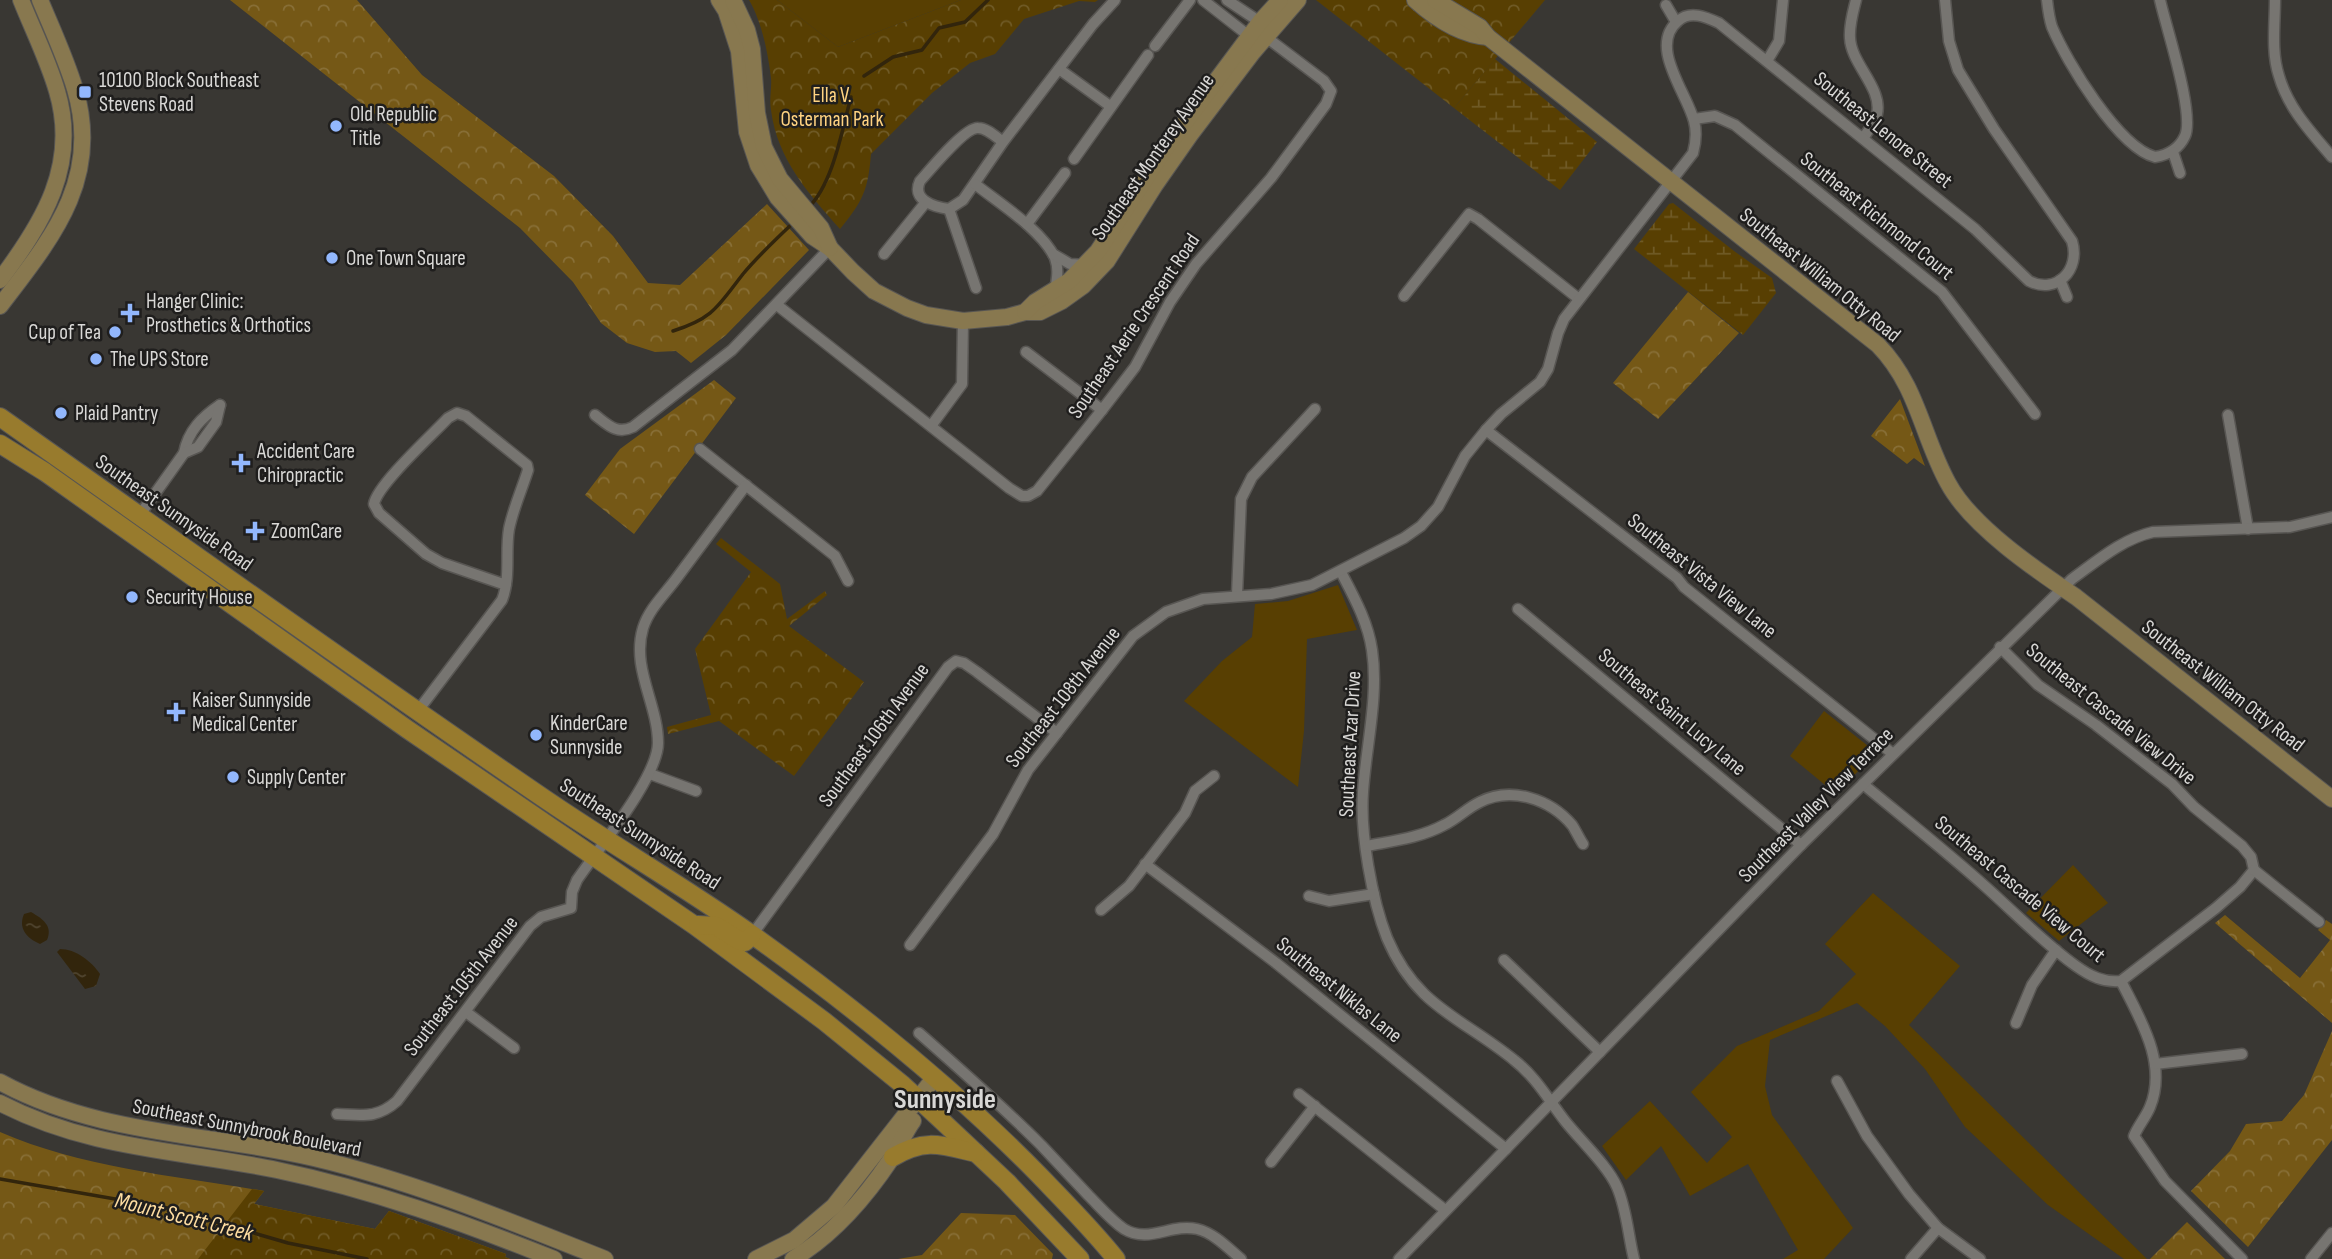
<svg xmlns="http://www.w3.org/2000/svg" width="2332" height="1259" viewBox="0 0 2332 1259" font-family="'Sofia Sans Condensed',sans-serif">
<defs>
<pattern id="forest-crowns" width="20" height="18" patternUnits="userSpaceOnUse" patternTransform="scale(1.75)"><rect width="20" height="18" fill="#755816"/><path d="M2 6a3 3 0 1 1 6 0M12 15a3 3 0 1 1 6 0" fill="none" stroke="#886f37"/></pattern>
<pattern id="wetland-marsh" width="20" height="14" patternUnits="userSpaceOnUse" patternTransform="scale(1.75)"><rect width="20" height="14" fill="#583f02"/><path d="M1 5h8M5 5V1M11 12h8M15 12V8" fill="none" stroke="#6f5a26"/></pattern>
<pattern id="park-crowns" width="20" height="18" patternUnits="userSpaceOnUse" patternTransform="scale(1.75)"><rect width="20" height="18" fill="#583f02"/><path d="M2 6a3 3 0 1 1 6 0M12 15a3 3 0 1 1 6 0" fill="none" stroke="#6f5a26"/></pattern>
<pattern id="water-ripples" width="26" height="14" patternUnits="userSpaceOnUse" patternTransform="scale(1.75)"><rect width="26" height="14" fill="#32250c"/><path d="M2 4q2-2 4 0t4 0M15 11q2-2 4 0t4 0" fill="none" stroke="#4f442f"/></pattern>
</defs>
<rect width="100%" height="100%" fill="#393733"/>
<g fill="#583f02">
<polygon points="777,0 961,0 838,47"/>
<polygon points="1338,585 1357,630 1307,639 1304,731 1298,787 1184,701 1222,661 1252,637 1255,604 1288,601"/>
<polygon points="1824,711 1868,746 1872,752 1870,759 1836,794 1790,756"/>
<polygon points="2073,865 2108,903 2059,941 2026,913"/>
<polygon points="1873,893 1960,966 1909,1025 2147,1259 2124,1259 2048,1205 1965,1127 1925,1069 1885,1026 1857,1003 1770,1040 1765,1086 1772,1115 1853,1228 1824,1259 1783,1259 1798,1250 1748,1164 1690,1196 1661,1146 1626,1180 1602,1146 1650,1101 1707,1163 1732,1137 1691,1092 1737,1046 1819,1011 1856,974 1825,944"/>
</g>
<g fill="url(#forest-crowns)">
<polygon points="230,0 357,0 422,75 554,176 613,236 648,283 680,285 767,204 809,250 726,335 691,363 676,351 655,352 627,343 601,323 573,282 520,228"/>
<polygon points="1688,292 1739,333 1658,419 1613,383"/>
<polygon points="714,380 736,398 634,534 585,495 620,449"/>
<polygon points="1900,399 1925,466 1914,458 1907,464 1871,436"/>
<polygon points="2225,915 2300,978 2330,940 2318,930 2326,920 2332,924 2332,1023 2215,923"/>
<polygon points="2332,1031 2332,1140 2248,1247 2191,1191 2230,1151 2246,1124 2282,1121 2304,1095"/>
<path d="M0 1132C83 1168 176 1176 264 1191L254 1204 375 1229 389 1211 506 1254 505 1257 510 1259H0Z"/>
<polygon points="961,1213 1015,1215 1053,1254 1052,1259 898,1259 922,1255"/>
<polygon points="2187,1222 2225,1259 2150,1259"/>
</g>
<g fill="url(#wetland-marsh)">
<polygon points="1495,59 1597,142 1560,190 1454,108"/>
<polygon points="1673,203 1734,251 1772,278 1776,293 1743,335 1634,249 1669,204"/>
</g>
<g fill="url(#park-crowns)">
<path d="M749 0H777L838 47 961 0H1098L1095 2 1079 1 1024 19 995 54 970 63 932 93 871 154C868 190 863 201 840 229 809 194 777 159 771 110 769 99 772 88 771 78 768 53 762 22 749 0Z"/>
<polygon points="1316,0 1545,0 1454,108"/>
<polygon points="721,538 780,584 787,619 825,591 827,595 789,626 864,682 794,776 719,721 668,734 667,727 711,715 695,649 751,572 716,544"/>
<polygon points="252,1189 264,1191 254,1204 375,1229 389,1211 506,1254 505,1257 510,1259 198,1259"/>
</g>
<g fill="url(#water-ripples)">
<path d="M31 912C43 919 53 926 47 940L40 944C26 938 18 928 24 914Z"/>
<path d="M60 949C76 949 91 961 100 974L96 986 85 989 57 952Z"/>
</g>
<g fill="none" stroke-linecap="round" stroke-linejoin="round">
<g stroke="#32250c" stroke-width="3.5">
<polyline points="864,76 893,57 922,50 939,28 965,22 988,0"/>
<path d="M808 208C833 184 842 130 851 97"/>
<path d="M673 331C714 318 718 306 743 274 758 256 776 239 793 223"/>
<polyline points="0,1179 167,1208 288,1243 367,1259"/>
</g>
<g stroke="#585653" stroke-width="13">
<g id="street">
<polyline points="1203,0 1249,36 1256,37"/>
<polyline points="1227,0 1260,22 1262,28"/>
<path d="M1856 0C1853 12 1849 25 1850 38 1851 64 1883 88 1877 114 1875 123 1868 131 1863 138"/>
<path d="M2047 0C2048 9 2049 18 2052 27 2067 62 2118 147 2155 157 2168 155 2179 149 2185 136 2195 114 2166 27 2160 0"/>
<path d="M2275 0C2275 24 2271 52 2279 76 2288 108 2311 132 2332 157"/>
<polyline points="1666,5 1676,22"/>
<polyline points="1155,46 1190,0"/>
<polyline points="1767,61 1779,41 1783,0"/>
<polyline points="1059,69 1110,106"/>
<polyline points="1694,119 1715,116 1735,125 1942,292 2035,414"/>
<path d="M1003 142C996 137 987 128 978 128 965 127 930 170 920 181 911 200 934 207 949 209L963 200 1003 142 1093 24 1115 0"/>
<polyline points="2173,152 2180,173"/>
<polyline points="1074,159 1148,55"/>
<path d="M975 184C999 203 1042 230 1055 258 1059 269 1057 279 1055 291"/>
<polyline points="949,209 976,288"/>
<polyline points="1027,224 1065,173"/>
<polyline points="884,254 926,202"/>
<polyline points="1053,254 1070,264 1087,265"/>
<polyline points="2060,280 2067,297"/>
<polyline points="1404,296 1469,214 1478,219 1579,299"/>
<polyline points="777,305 1009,488 1022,496 1028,496 1037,491 1102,410 1135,367 1170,302 1196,264 1271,178 1326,104 1331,91 1324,81 1266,37"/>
<polyline points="1026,352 1102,410"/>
<path d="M595 415C608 425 617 435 633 427L732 350 830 248"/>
<polyline points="2228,415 2248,529"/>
<polyline points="931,426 962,384 963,321"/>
<polyline points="1486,430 1677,578 1684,587 1893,754"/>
<polyline points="700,449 835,556 848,581"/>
<path d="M184 453C188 431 202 417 220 405"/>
<polyline points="139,516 184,453 198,447 216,422 220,405"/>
<path d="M1341 572C1354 597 1368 622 1372 650 1379 696 1366 746 1363 792 1360 833 1372 900 1387 938 1416 1007 1461 1017 1514 1060 1536 1077 1548 1099 1565 1121 1580 1140 1608 1166 1617 1187 1627 1210 1628 1235 1634 1259"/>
<polyline points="1237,595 1241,499 1252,477 1315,409"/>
<polyline points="1518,609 1801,845"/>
<polyline points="2000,647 2038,685 2096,725 2172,784 2194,807 2242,846 2251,857 2254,870"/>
<path d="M417 712 502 600C511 577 505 552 509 529 513 509 522 489 528 470L527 465 466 416 457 413 448 418C432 435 377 485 374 504L379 513 426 554 442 563 506 585"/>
<polyline points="650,774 696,791"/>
<path d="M1863 784C1904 818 1947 852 1987 888 2016 914 2044 943 2076 966 2090 976 2104 983 2121 981L2216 908 2240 887 2254 870"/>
<path d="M1367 846C1392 841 1420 838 1444 825 1457 819 1467 808 1480 802 1511 786 1550 799 1572 825 1576 831 1579 838 1583 844"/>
<polyline points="1145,864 1276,963 1506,1149"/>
<polyline points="2254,870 2319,922"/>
<polyline points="1309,896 1329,901 1374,894"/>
<polyline points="1101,910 1129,886 1185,813 1195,791 1214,776"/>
<polyline points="752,935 948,667 956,661 964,663 977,672 1057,733"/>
<path d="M910 945 993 834 1028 770 1133 636 1166 612 1203 599 1271 594 1312 585 1404 538 1421 526 1438 507 1465 456 1486 430 1501 414 1540 382 1548 369 1558 333 1564 319 1693 153C1696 142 1697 132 1694 121 1687 93 1648 46 1678 21 1690 10 1706 17 1719 23L1975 229 2029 281C2056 295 2081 270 2072 241L1994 129 1958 70 1949 41 1945 0"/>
<polyline points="1504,960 1600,1052"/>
<path d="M2121 981C2140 1019 2168 1063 2150 1107 2146 1117 2138 1126 2134 1136L2165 1181 2242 1259"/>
<polyline points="466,1012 514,1048"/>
<polyline points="2016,1023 2032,985 2056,950"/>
<path d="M919 1033C960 1069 1002 1106 1041 1145 1057 1162 1073 1179 1089 1196 1100 1207 1111 1220 1124 1229 1149 1244 1171 1223 1197 1229 1214 1233 1228 1248 1241 1259"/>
<polyline points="2155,1064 2242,1054"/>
<polyline points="1837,1081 1867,1136 1909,1194 1938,1228 1980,1259"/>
<polyline points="1299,1094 1445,1210"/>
<path d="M337 1114C362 1115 377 1119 397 1101L530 926 541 917 571 908 572 892 577 880C598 849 658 777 658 743 658 704 631 668 643 628 649 609 664 595 676 579 699 548 723 516 746 485"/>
<polyline points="1271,1162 1315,1106"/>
<path d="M1399 1259 1801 845 2072 579C2097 561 2122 539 2153 532L2290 527 2332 517"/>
<polyline points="1911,1259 1938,1228"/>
<polyline points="2311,1259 2332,1233"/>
</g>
</g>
<g stroke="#585653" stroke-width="18">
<g id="secondary">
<polyline points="719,0 726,11 739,51 747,132 758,165 778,198 812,236 830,248 853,272 874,291 907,308 926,315 963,321 1007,317 1025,312 1040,312 1062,301 1083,286 1107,261 1155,185 1190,135 1253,52 1298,0"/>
<polyline points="733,0 747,30 752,49 757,113 764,147 780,179 821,228 830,248"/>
<path d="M1415 0C1435 18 1460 35 1488 37"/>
<path d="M1435 0 1480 27 1488 37 1878 345C1918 386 1922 436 1948 483 1971 526 2036 570 2076 597L2332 799"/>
<path d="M0 280C43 223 79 165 57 91 48 60 33 30 21 0"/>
<path d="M0 306C51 239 102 180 75 89 66 59 52 29 40 0"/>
<polyline points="1025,312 1035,302 1069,281 1098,251 1163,152 1260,22 1280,0"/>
<path d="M0 1082C97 1135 208 1133 314 1158 415 1182 509 1221 605 1259"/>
<path d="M0 1103C91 1150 181 1150 277 1170 373 1190 464 1223 554 1259"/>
<polyline points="756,1259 794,1240 834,1206 935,1077"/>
<path d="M793 1259C833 1235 865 1198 891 1159 900 1146 904 1133 913 1121"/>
</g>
</g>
<g stroke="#585653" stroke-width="20">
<g id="primary">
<path d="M0 417C180 544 360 673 542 797 612 845 685 887 754 936 856 1009 953 1087 1040 1176 1066 1203 1093 1230 1116 1259"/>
<polyline points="0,444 45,472 407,729 694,925 824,1021 903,1085 941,1120 1007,1182 1080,1259"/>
<polyline points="698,925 716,926 740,941 745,942 752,935"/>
<path d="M893 1157C926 1138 941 1145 976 1153"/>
</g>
</g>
<use href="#street" stroke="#777571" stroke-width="10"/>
<use href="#secondary" stroke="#88784f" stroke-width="16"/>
<use href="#primary" stroke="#987b2d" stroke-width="18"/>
</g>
<g fill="#92b7fd" stroke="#1f1e1d" stroke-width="2.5">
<rect x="78" y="85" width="14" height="14" rx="3.5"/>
<circle cx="336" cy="126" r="7"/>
<circle cx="332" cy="258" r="7"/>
<path d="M126.5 302.5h7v7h7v7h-7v7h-7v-7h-7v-7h7z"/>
<circle cx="115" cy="332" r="7"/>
<circle cx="96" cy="359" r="7"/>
<circle cx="61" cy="413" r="7"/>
<path d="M237.5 452.5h7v7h7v7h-7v7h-7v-7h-7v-7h7z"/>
<path d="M251.5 520.5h7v7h7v7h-7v7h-7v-7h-7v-7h7z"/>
<circle cx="132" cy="597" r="7"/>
<path d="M172.5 701.5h7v7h7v7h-7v7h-7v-7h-7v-7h7z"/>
<circle cx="536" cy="735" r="7"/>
<circle cx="233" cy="777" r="7"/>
</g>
<g text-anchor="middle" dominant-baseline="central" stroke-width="5" stroke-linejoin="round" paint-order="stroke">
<g font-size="21" fill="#d9d8d6" stroke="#1f1e1d" text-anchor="start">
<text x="99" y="80">10100 Block Southeast<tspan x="99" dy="24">Stevens Road</tspan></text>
<text x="350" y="114">Old Republic<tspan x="350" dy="24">Title</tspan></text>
<text x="346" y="258">One Town Square</text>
<text x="146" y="301">Hanger Clinic:<tspan x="146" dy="24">Prosthetics &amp; Orthotics</tspan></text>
<text x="101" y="332" text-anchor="end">Cup of Tea</text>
<text x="110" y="359">The UPS Store</text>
<text x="75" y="413">Plaid Pantry</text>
<text x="257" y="451">Accident Care<tspan x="257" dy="24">Chiropractic</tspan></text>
<text x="271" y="531">ZoomCare</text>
<text x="146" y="597">Security House</text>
<text x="192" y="700">Kaiser Sunnyside<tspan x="192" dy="24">Medical Center</tspan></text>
<text x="550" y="723">KinderCare<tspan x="550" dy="24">Sunnyside</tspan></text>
<text x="247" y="777">Supply Center</text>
</g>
<g font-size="21" fill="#ffd381" stroke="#1f1e1d">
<text x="832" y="95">Ella V.<tspan x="832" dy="24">Osterman Park</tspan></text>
</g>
<g font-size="21" fill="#d9d8d6" stroke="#1f1e1d">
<text transform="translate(1883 130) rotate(39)">Southeast Lenore Street</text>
<text transform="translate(1153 157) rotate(-55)">Southeast Monterey Avenue</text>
<text transform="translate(1877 216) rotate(39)">Southeast Richmond Court</text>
<text transform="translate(1820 275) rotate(39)">Southeast William Otty Road</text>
<text transform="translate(1134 326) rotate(-56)">Southeast Aerie Crescent Road</text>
<text transform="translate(174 513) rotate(35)">Southeast Sunnyside Road</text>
<text transform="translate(1702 576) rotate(39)">Southeast Vista View Lane</text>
<text transform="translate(2223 686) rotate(38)">Southeast William Otty Road</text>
<text transform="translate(1063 697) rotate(-52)">Southeast 108th Avenue</text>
<text transform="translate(1672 712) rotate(40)">Southeast Saint Lucy Lane</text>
<text transform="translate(2111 714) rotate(39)">Southeast Cascade View Drive</text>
<text transform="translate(874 735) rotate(-54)">Southeast 106th Avenue</text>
<text transform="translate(1350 744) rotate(-87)">Southeast Azar Drive</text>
<text transform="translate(1816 805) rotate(-45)">Southeast Valley View Terrace</text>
<text transform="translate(640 834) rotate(33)">Southeast Sunnyside Road</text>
<text transform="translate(2020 889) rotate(40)">Southeast Cascade View Court</text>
<text transform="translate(461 986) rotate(-52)">Southeast 105th Avenue</text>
<text transform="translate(1339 990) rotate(39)">Southeast Niklas Lane</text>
<text transform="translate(247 1128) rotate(11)">Southeast Sunnybrook Boulevard</text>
</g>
<g font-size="23" font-style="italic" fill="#fedda1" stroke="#1f1e1d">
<text transform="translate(184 1217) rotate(14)">Mount Scott Creek</text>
</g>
<g font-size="28" font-weight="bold" fill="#d9d8d6" stroke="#1f1e1d">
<text x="945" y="1099">Sunnyside</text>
</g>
</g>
</svg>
